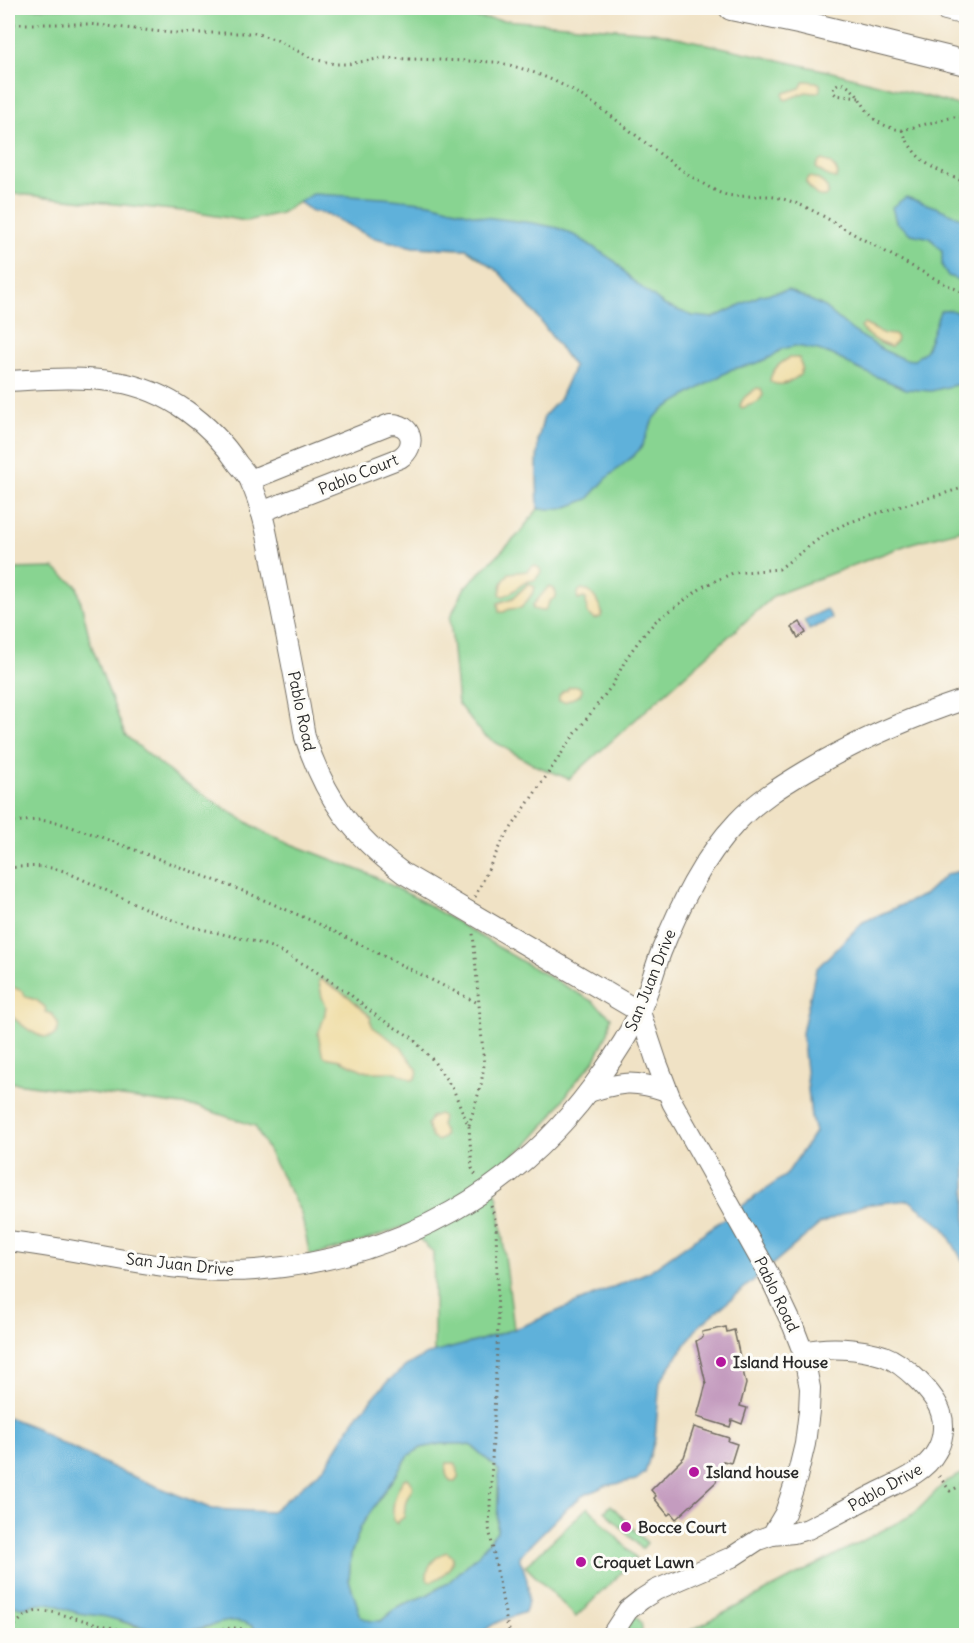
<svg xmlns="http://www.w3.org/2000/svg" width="974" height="1643" viewBox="0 0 974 1643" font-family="Delius,sans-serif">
<rect width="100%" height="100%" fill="#fdfcf7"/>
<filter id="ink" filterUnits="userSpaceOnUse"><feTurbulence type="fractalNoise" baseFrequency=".0167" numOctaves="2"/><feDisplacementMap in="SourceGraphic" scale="12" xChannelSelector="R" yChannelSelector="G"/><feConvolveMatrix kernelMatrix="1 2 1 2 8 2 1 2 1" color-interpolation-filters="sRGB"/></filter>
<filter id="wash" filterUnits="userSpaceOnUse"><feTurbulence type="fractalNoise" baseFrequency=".008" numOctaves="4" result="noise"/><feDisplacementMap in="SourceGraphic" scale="24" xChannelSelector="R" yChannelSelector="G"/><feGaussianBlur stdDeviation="1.35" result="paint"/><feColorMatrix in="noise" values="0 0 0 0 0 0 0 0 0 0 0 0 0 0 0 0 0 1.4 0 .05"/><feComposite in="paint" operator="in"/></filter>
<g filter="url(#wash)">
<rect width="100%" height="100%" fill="#f0e2c5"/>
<g fill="#88d491" stroke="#5a805e" stroke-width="1.5">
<polygon points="8,8 351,8 654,32 832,72 966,107 966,529 912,543 775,595 569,779 534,765 483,735 458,704 450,618 465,587 517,536 538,509 537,473 538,440 544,416 559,400 574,367 537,316 499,272 466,249 413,247 371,237 327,214 312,211 299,202 281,213 246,221 192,212 8,193"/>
<polygon points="54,568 77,586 91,644 125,735 178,779 266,834 369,874 418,899 523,962 592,1001 611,1017 608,1033 594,1061 574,1084 549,1120 527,1145 490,1172 498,1200 514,1329 478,1341 434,1353 434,1293 433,1252 405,1226 358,1243 310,1256 301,1213 255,1126 198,1107 8,1082 8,569"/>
<polygon points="440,1444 463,1444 472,1446 499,1470 497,1531 482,1551 448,1583 427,1595 399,1606 381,1621 371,1621 361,1618 349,1580 351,1554 361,1526 409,1455 421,1448"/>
<polygon points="966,1472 966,1635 682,1635 914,1514 945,1482"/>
<polygon points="611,1505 647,1543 642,1549 605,1511"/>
<polygon points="588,1507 636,1558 576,1617 525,1566"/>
<polygon points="42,1602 52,1603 76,1612 109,1617 137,1627 203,1629 218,1623 233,1620 244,1621 253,1627 263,1635 8,1636 8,1604 22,1607"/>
<path d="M634 1616C643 1621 642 1626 642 1635L622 1636Z"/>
</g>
<g fill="#eeda9e" stroke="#8c8264" stroke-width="1.5">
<polygon points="806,81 816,82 820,84 820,91 815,93 806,92 786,100 784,99 783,95 784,93 800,88 803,83"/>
<path d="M822 160C829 161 836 167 838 174L836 178C831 178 819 172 816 167L818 163Z"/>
<path d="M809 177C817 178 831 185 827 195 816 200 812 190 806 182V180Z"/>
<path d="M864 324 884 334 895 335C899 339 895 344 891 347 882 345 866 335 861 327Z"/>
<path d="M789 358H799L802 367 800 375C791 381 780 389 770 381 771 371 780 363 789 358Z"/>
<path d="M757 388 761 389 763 395 758 402 742 408 740 406C742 397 750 393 757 388Z"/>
<path d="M533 566H536L540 569 541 572 535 580C520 580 516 594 503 596L500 594 502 583 509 573 527 571Z"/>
<path d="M529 583 535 587C533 596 526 601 521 608L509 609 504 612H499L498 603 513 598Z"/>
<polygon points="548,587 554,589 556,592 556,597 550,601 545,610 541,611 533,609 533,605"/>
<path d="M581 589C592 589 598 602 602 612L601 617 595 619 587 613 586 599 584 598 578 600C576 596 578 592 581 589Z"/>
<polygon points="578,686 582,690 580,695 565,702 559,701 559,696 563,691 567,690 569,687"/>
<path d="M321 979 349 997 371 1017 370 1020 373 1027 401 1047 417 1069C418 1073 418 1077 413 1080L396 1072H367L340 1060 325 1057 322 1053 318 1034 324 1018 326 1006 322 997 319 982V980Z"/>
<path d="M8 985 22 991 26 997 36 1000 45 1007 46 1012 52 1014C56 1020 61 1025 57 1032 46 1049 16 1020 8 1013Z"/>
<polygon points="439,1114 443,1117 441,1125 445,1134 443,1138 438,1141 432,1138 427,1125 431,1117"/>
<path d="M447 1463H454L458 1471V1478L455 1482H451C446 1477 444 1471 447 1463Z"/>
<path d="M408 1478C418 1489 409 1490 406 1501 404 1507 405 1512 404 1517L396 1523 393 1520C392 1505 395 1491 404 1479Z"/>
<path d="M447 1552 453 1557C453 1568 440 1580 430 1581L427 1579C426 1566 435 1556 447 1552Z"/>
</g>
<g fill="#5fb1da" stroke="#456e82" stroke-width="1.5" fill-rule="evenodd">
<path d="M313 194 383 198 430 203 483 217 533 223 558 228 578 237 616 262 632 280 664 305 693 316 713 318 761 295 788 290 823 306 853 331 883 350 903 359 914 360 926 350 940 311C950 307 958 313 966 318V379L963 383 931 391 906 389 856 368 833 355 818 350 795 346 782 349 771 357 755 364 732 369 662 410 653 420 641 448 632 457 608 477 588 499 562 509H538L537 473 538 440 544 416 559 400 574 367 537 316 499 272 467 249 413 247 371 237 327 214 312 211 299 202Z"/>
<polygon points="906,197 938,208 966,220 966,283 948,276 942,266 942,251 930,238 911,234 896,222 892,207"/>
<polygon points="827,609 832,619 809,630 804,620"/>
<path d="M966 870V1267L944 1228 909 1200 863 1205 820 1224 697 1328 660 1381 655 1439 645 1473 636 1480 605 1486 582 1496 564 1511 525 1550 520 1556V1560C528 1577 532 1594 525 1612 510 1618 492 1621 481 1635L263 1636C238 1606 212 1630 182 1632 156 1634 135 1624 110 1618 100 1615 89 1615 79 1613 69 1611 61 1606 52 1604 37 1600 33 1607 21 1607 17 1607 12 1605 8 1604V1417L36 1428 53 1439 122 1472 212 1509 271 1512 325 1467 356 1417 387 1382 406 1366 425 1355 478 1341 523 1326 648 1272 786 1175 815 1132 811 1117 802 1033 816 969 863 922 924 895 947 874ZM440 1444H463L472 1446 499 1470 497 1531 482 1551 448 1583 427 1595 399 1606 381 1621H371L361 1617 349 1580 351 1554 361 1526 409 1455 421 1448Z"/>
</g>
<g id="blocks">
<g fill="#c49cbf">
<polygon points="8,8 13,8 12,17 8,17"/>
<polygon points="800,622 806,633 798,638 792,627"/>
<polygon points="726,1327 727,1332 734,1330 746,1384 740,1406 747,1408 742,1424 732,1420 730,1427 697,1417 706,1384 696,1341 703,1337 702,1332"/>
<polygon points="694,1427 729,1438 728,1441 737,1444 731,1463 723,1461 716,1482 676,1519 671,1513 668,1515 654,1498 656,1496 651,1490 684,1457"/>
</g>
</g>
</g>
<g filter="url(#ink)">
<use href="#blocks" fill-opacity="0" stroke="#706b61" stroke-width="1.5"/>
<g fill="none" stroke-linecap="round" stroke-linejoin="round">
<g stroke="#706b61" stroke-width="22">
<g id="minor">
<path d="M8 381C44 379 81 376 117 382 167 390 211 423 238 464 243 470 249 476 251 483 266 516 270 553 277 589 287 638 297 688 305 737 325 798 352 835 403 873L640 1012 657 1063 672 1102 768 1273 793 1326 803 1352 810 1388 809 1411 805 1444 797 1477 785 1513 772 1535 758 1540 732 1557 656 1590 642 1599 628 1610 611 1636"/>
<path d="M250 480 390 424C412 423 418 446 400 458L261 512"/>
<path d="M589 1092C621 1082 634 1080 667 1091"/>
<path d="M8 1241C89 1250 172 1276 255 1270 398 1259 521 1191 603 1072 616 1054 628 1036 638 1015 648 995 653 973 661 952 680 905 702 859 737 822 757 801 781 786 806 771 858 740 909 718 966 699"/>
<path d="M772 1535 794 1533 808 1529C830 1518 851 1507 873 1495 894 1484 924 1474 936 1452 943 1441 945 1425 941 1413 935 1393 903 1363 884 1356 859 1348 828 1346 803 1352"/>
</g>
</g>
<g stroke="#706b61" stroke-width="26">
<g id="major">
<polyline points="731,8 803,23 966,63"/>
<polyline points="946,8 966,13"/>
</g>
</g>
<g stroke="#706b61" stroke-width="3" stroke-dasharray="1.5 4.5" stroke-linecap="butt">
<path d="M8 24H88L172 33H255L277 40 313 59 335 64H347L384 58 496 62C525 68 555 79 580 95 628 124 667 166 718 192 733 199 751 195 767 196 778 197 788 200 798 204 816 211 833 222 850 232 888 253 926 275 966 294"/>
<path d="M859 98 836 95 833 92C833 87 835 85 840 83 858 88 862 107 874 119 882 125 892 129 902 130L954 117 966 118"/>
<path d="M902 130C917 165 934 168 966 183"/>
<polyline points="8,822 38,820 56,822 93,834 243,891 317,923 478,1003"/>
<path d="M8 868C27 866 45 865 64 871L162 916 189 926 256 942 274 948 309 967 347 992 379 1018 411 1037 432 1059 453 1089 469 1127 472 1168 476 1176"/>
<polyline points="475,897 501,843 572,738 613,684 627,657 641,638 656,621 704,586 733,573 779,569 824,535 845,524 871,515 966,487"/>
<polyline points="469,1125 481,1085 484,1065 473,933"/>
<polyline points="491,1206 496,1222 498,1326 489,1528 507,1624 511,1636"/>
<polyline points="939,1476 950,1491 966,1483"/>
<path d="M8 1635C13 1627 22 1616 31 1613 37 1610 46 1612 52 1612L121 1630 151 1636"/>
<path d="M199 1636C217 1632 239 1620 254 1636"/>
</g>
<use href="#minor" stroke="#fff" stroke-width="20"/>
<use href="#major" stroke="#fff" stroke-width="24"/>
</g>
</g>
<g fill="#b5179e" stroke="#fdfcf7" stroke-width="2">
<circle cx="721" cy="1362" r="6"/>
<circle cx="694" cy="1472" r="6"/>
<circle cx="626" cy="1527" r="6"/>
<circle cx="581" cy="1562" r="6"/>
</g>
<g text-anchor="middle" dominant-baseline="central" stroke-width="6" stroke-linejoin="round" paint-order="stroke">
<g font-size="16" fill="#2b2b2b" stroke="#fdfcf7">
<text transform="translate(358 474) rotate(-22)">Pablo Court</text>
<text transform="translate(302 711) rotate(78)">Pablo Road</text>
<text transform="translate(650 980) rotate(-68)">San Juan Drive</text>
<text transform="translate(180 1264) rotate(6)">San Juan Drive</text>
<text transform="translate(777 1294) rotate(64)">Pablo Road</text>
<text transform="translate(885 1487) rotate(-29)">Pablo Drive</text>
</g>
<g font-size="16" font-weight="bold" fill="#2b2b2b" stroke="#fdfcf7" text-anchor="start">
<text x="733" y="1362">Island House</text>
<text x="706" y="1472">Island house</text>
<text x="638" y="1527">Bocce Court</text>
<text x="593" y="1562">Croquet Lawn</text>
</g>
</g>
<rect width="974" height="1643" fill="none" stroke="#fdfcf7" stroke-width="30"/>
</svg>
